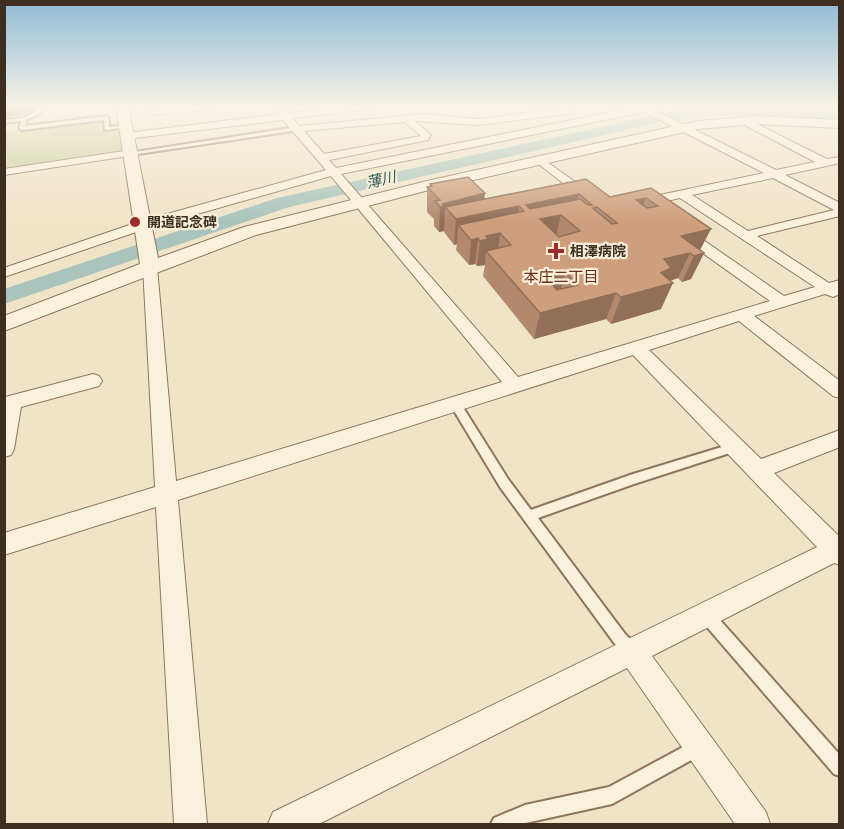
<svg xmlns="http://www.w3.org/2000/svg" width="844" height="829" viewBox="0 0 844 829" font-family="'Times New Roman','Noto Sans JP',serif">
<rect width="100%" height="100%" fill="#f0e4c8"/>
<polygon fill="#c9cf9b" points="102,119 101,131 119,129 123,152 5,170 4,132"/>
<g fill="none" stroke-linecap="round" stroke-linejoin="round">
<polygon fill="#a9c4bc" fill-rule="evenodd" points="726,107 840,111 840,119 726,115 674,119 289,207 4,304 4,289 277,198 674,111"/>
<g stroke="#8d765c" stroke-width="4">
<g id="service">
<polygon points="37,106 41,106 41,113 26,120 25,126 106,116 109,118 109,127 126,125 129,127 105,130 104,120 22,130 19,128 21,121 4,123 4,120 23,118 36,112"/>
<polygon points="297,127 299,130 131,155 128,153"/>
<polygon points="455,400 459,401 508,479 531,510 633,474 735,443 739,444 741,447 739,450 634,484 538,518 625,634 636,645 638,650 636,655 631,657 626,655 615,644 500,487 450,404"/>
<polygon points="706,608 711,610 840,755 840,776 834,774 701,620 699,615 701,610"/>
<polygon points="698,739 704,741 706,747 704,753 612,804 521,824 491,824 494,818 525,805 609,787"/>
</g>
</g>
<g stroke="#8d765c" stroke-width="2">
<g id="minor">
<polygon points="185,106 218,106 213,109 156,115 151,112 156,109"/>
<path d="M272 106H282L288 113 346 106H375L370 109 293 118 299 126 424 114 478 119 568 108 573 111 568 114 478 125 415 121 431 135 428 140 329 160 336 168 640 106H666L655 110 776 170 815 162 739 122V118H745L827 159 840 157V163L785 175 840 203V216L757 236 829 283 840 280V294L833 297 825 294 754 316 840 381V398L833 396 739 321 649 350 761 459 840 430V447L774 473 840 537V565L834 563 652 656 766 812 770 824H735L627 668 319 824H268L273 812 817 547 633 355 178 500 207 824H174L156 507 4 555V533L155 487 143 267 145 264 150 263 157 267 176 481 502 382 331 176 148 228 4 277V268L138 222 326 170 283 120 127 139 122 136 127 133 279 114ZM644 112 764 173 636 200 634 203 636 206 640 207 680 198 815 287 784 296 686 228H676L674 231 676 234 770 301 518 377 341 174ZM405 122 421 136 324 154 304 131ZM773 178 834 210 748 231 692 195Z"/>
<polygon points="131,150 136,153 135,155 4,175 4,169"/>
<polygon points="540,157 595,196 597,199 595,202 587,202 536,162 536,158"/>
<polygon points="93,374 99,376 102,381 99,386 21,407 14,449 11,455 4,457 5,397"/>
</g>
</g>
<g stroke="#8d765c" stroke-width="2">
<polygon id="tertiary" points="116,106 128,106 158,258 244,227 427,181 698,121 756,116 840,120 840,128 756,124 698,129 429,190 256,235 4,331 4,316 140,264"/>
</g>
<use href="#service" fill="#faf1dc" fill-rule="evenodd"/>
<use href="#minor" fill="#faf1dc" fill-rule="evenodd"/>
<use href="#tertiary" fill="#faf1dc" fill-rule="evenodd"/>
</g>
<polygon fill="#b2896c" points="586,179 610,197 651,188 700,250 704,253 691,279 682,282 678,278 670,281 661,309 611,324 606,319 534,339 483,276 485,265 477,266 475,264 469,265 456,250 457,244 454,245 444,232 444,228 444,231 439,232 434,226 434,219 427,212 427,187 430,187 430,184 484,199"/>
<g fill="#916f58">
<polygon points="4,106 33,106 34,107 33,112 4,118"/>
<polygon points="485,193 483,214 519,206 515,231 500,233 497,259 486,251 485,265 477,266 480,241 486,238 478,240 475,264 469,265 471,240 458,225 457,244 454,245 456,219 445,207 444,231 439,232 440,207 443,204"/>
<polygon points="579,194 573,219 561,215 555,240 526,205"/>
<polygon points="646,198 637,223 636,200"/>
<polygon points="711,229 698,254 690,253 678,278 664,282 673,283 661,309 611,324 621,297 664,259 681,236"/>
<polygon points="704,253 691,279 682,282 694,256"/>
<polygon points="565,272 559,298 545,277"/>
<polygon points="616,293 606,319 534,339 540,313"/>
</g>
<g fill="#cf9f7d" stroke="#916f58" stroke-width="1.5" fill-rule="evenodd">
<polygon points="468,177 485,193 443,204 444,206 440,207 435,201 440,200 427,187 432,186 430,184"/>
<path d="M586 179 610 197 651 188 711 229 681 236 704 253 694 256 690 253 664 259 671 268 661 273 673 283 621 297 616 293 540 313 486 251 511 245 500 233 486 236 488 239 480 241 478 238 471 240 458 225 524 211 519 206 456 219 445 207ZM579 194 592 205H588L580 199 530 209 526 205ZM646 198 658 206 647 208 636 200ZM597 207 617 223 612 224 593 208ZM561 215 580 231 559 237 540 219ZM565 272 578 285 557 290 545 277Z"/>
</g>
<linearGradient id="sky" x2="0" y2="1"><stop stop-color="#8fbad6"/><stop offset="0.48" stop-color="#f8f3e6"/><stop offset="1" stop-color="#f8f3e6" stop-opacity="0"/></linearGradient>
<rect width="844" height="222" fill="url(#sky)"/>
<g fill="#9e2a2b" stroke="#f7eed8" stroke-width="2">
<circle cx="135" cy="222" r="6"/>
<path d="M553 242h6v6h6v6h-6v6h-6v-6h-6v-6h6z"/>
</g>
<g text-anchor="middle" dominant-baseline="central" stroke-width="4.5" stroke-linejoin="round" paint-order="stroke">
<g font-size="14" font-weight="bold" fill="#3d2e20" stroke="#f7eed8" text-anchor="start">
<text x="147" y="222">開道記念碑</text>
<text x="570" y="251">相澤病院</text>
</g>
<g font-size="15" font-style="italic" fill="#2f5d5a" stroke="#f7eed8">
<text transform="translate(381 180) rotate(-13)">薄川</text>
</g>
<g font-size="15" fill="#6b2e1e" stroke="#f7eed8">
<text x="561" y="277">本庄二丁目</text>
</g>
</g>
<rect width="844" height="829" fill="none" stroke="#3d2e20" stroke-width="12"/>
</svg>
